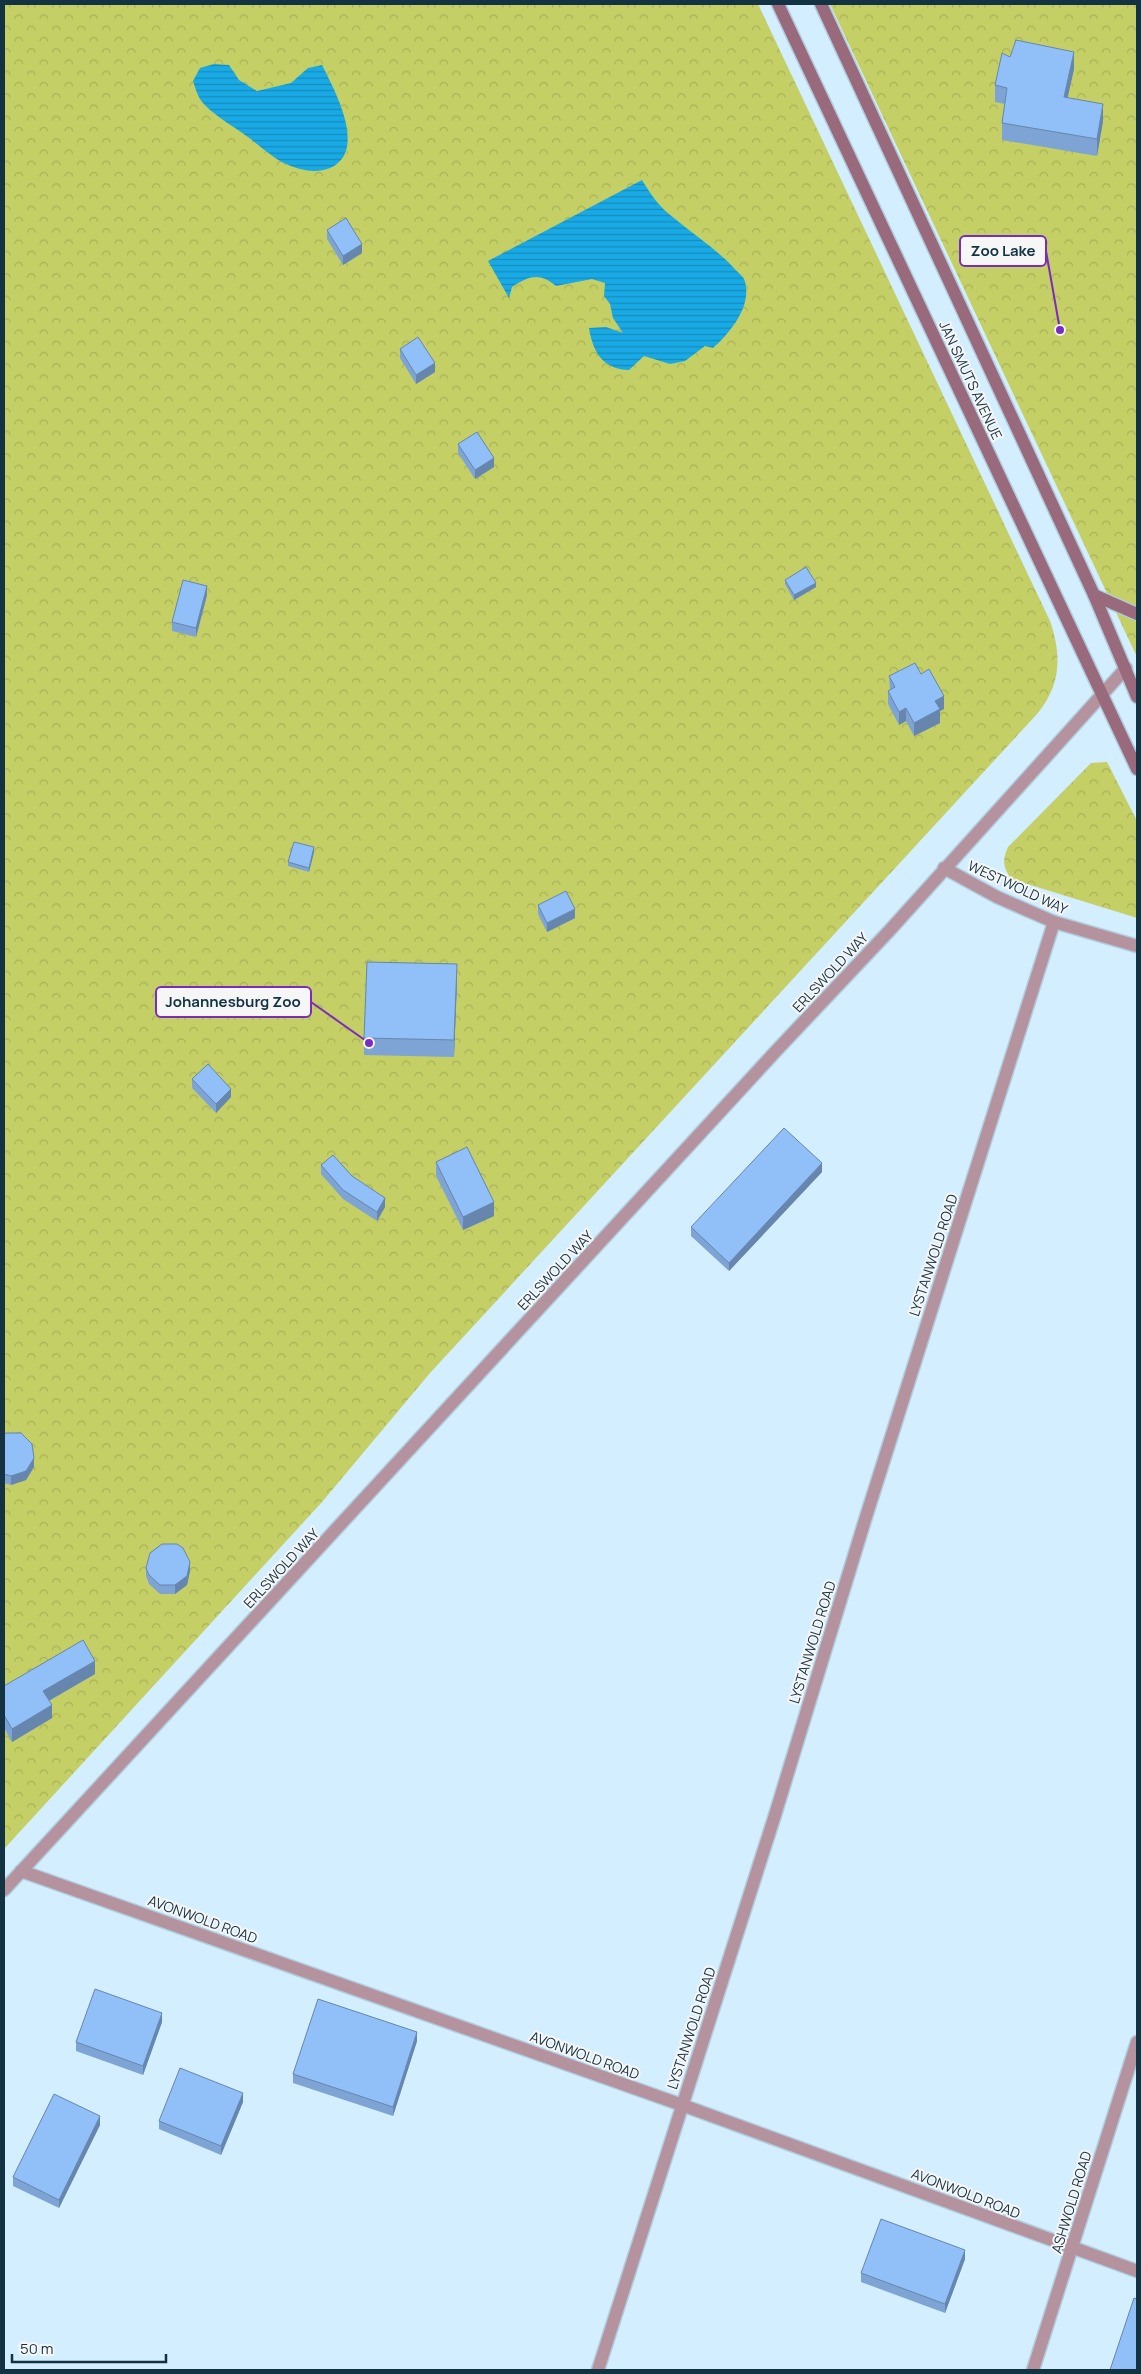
<svg xmlns="http://www.w3.org/2000/svg" width="1141" height="2374" viewBox="0 0 1141 2374" font-family="Manrope,sans-serif">
<defs>
<pattern id="park-crowns" width="20" height="18" patternUnits="userSpaceOnUse" patternTransform="scale(1.25)"><rect width="20" height="18" fill="#c4cf65"/><path d="M2 6a3 3 0 1 1 6 0M12 15a3 3 0 1 1 6 0" fill="none" stroke="#a8b259"/></pattern>
<pattern id="water-rules" width="6" height="5" patternUnits="userSpaceOnUse" patternTransform="scale(1.25)"><rect width="6" height="5" fill="#19aae6"/><path d="M0 2.5h6" fill="none" stroke="#158bbc"/></pattern>
</defs>
<rect width="100%" height="100%" fill="#d2eeff"/>
<g fill="url(#park-crowns)">
<path d="M4 4H758L1050 621C1062 656 1061 685 1037 714L430 1373 322 1502 4 1849Z"/>
<polygon points="830,4 1137,4 1137,657"/>
<path d="M1107 762 1137 821V918L1011 879C1003 867 1002 860 1008 847L1091 763Z"/>
</g>
<g fill="url(#water-rules)">
<path d="M214 64 229 65 239 80 257 91 291 83 308 68 322 65C335 91 368 151 330 168 316 174 300 170 286 164 273 158 260 146 248 137 236 128 208 112 200 99 197 94 195 87 193 81L200 68Z"/>
<path d="M642 180C651 195 660 208 674 218 694 235 715 248 733 267 736 271 742 275 744 279 754 304 730 333 713 348L705 346 685 361 670 364 644 356 629 370C603 369 593 353 589 328L606 327 623 333 613 318 610 304 604 296 605 283 592 279 556 286C539 272 529 276 512 287L509 298 488 261Z"/>
</g>
<g fill="none" stroke-linecap="round" stroke-linejoin="round">
<g stroke="#b0ccdd" stroke-width="15">
<g id="minor">
<polyline points="944,868 997,897 1054,922 1137,946"/>
<polyline points="21,1871 682,2105 1137,2271"/>
<polyline points="4,1890 776,1051 890,930 1126,668"/>
<polyline points="598,2370 775,1815 865,1520 1054,922"/>
<polyline points="1033,2370 1137,2042"/>
</g>
</g>
<g stroke="#b0ccdd" stroke-width="15">
<g id="secondary">
<polyline points="778,4 1137,769"/>
<polyline points="821,4 1094,595 1137,697"/>
<polyline points="1094,595 1137,614"/>
</g>
</g>
<use href="#minor" stroke="#b4939f" stroke-width="12"/>
<use href="#secondary" stroke="#986a7c" stroke-width="12"/>
</g>
<g fill="#7da4d4">
<polygon points="1010,57 1074,69 1067,97 1103,121 1097,156 1002,140 1002,123 1005,104 995,102 995,85"/>
<polygon points="327,230 362,253 343,265 327,239"/>
<polygon points="400,349 435,372 416,384 400,358"/>
<polygon points="458,444 494,467 475,479 458,453"/>
<polygon points="785,580 816,587 794,600 785,584"/>
<polygon points="207,595 196,637 172,631 172,622"/>
<polygon points="921,674 944,709 940,711 940,723 914,736 906,721 899,725 888,704 888,691 890,690 889,676"/>
<polygon points="314,852 309,872 288,866 288,862"/>
<polygon points="538,905 575,918 547,932 538,914"/>
<polygon points="457,981 454,1057 364,1055 364,1038"/>
<polygon points="192,1079 231,1097 216,1113 192,1088"/>
<polygon points="436,1162 494,1216 463,1230 436,1176"/>
<polygon points="321,1165 385,1207 377,1221 343,1199 321,1174"/>
<polygon points="822,1172 729,1271 691,1236 691,1227"/>
<polygon points="4,1434 34,1467 26,1480 11,1485 4,1483"/>
<polygon points="146,1568 190,1571 187,1585 175,1594 160,1594 149,1584 146,1576"/>
<polygon points="95,1674 49,1701 52,1718 12,1742 4,1728 4,1686"/>
<polygon points="162,2022 143,2075 76,2051 76,2042"/>
<polygon points="417,2041 393,2116 293,2083 293,2074"/>
<polygon points="243,2102 221,2155 159,2129 159,2121"/>
<polygon points="100,2125 59,2208 13,2186 13,2177"/>
<polygon points="965,2259 945,2313 861,2282 861,2273"/>
</g>
<g fill="#6686ad">
<polygon points="1074,52 1074,69 1064,114 1064,97"/>
<polygon points="1103,104 1103,121 1097,156 1097,139"/>
<polygon points="362,244 362,253 343,265 343,256"/>
<polygon points="435,363 435,372 416,384 416,375"/>
<polygon points="494,458 494,467 475,479 475,470"/>
<polygon points="816,583 816,587 794,600 794,595"/>
<polygon points="207,586 207,595 196,637 196,628"/>
<polygon points="944,696 944,709 940,711 940,723 914,736 914,723 935,701"/>
<polygon points="906,708 906,721 899,725 899,712"/>
<polygon points="314,847 314,852 309,872 309,868"/>
<polygon points="575,909 575,918 547,932 547,923"/>
<polygon points="457,964 457,981 454,1057 454,1040"/>
<polygon points="231,1089 231,1097 216,1113 216,1104"/>
<polygon points="822,1163 822,1172 729,1271 729,1263"/>
<polygon points="385,1198 385,1207 377,1221 377,1212"/>
<polygon points="494,1202 494,1216 463,1230 463,1217"/>
<polygon points="34,1458 34,1467 26,1480 11,1485 11,1476"/>
<polygon points="190,1562 190,1571 187,1585 175,1594 175,1585"/>
<polygon points="95,1661 95,1674 43,1704 43,1691"/>
<polygon points="52,1705 52,1718 12,1742 12,1729"/>
<polygon points="162,2013 162,2022 143,2075 143,2066"/>
<polygon points="417,2032 417,2041 393,2116 393,2107"/>
<polygon points="243,2093 243,2102 221,2155 221,2146"/>
<polygon points="100,2116 100,2125 59,2208 59,2200"/>
<polygon points="965,2250 965,2259 945,2313 945,2304"/>
</g>
<g fill="#91bff7" stroke="#6686ad">
<polygon points="1016,40 1074,52 1064,97 1103,104 1097,139 1002,123 1007,88 995,85 1002,53 1010,57"/>
<polygon points="346,218 362,244 343,256 327,230"/>
<polygon points="418,337 435,363 416,375 400,349"/>
<polygon points="477,432 494,458 475,470 458,444"/>
<polygon points="806,567 816,583 794,595 785,580"/>
<polygon points="183,580 207,586 196,628 172,622"/>
<polygon points="915,663 921,674 929,669 944,696 935,701 940,709 914,723 906,708 899,712 888,691 895,687 889,676"/>
<polygon points="294,842 314,847 309,868 288,862"/>
<polygon points="566,891 575,909 547,923 538,905"/>
<polygon points="367,962 457,964 454,1040 364,1038"/>
<polygon points="208,1064 231,1089 216,1104 192,1079"/>
<polygon points="784,1128 822,1163 729,1263 691,1227"/>
<polygon points="467,1147 494,1202 463,1217 436,1162"/>
<polygon points="333,1155 352,1176 385,1198 377,1212 343,1190 321,1165"/>
<polygon points="6,1433 21,1433 32,1444 34,1458 26,1471 11,1476 4,1474 4,1434"/>
<polygon points="162,1544 177,1544 183,1548 190,1562 187,1576 175,1585 160,1585 149,1575 146,1568 150,1553"/>
<polygon points="83,1640 95,1661 43,1691 52,1705 12,1729 4,1715 4,1686"/>
<polygon points="95,1989 162,2013 143,2066 76,2042"/>
<polygon points="318,1999 417,2032 393,2107 293,2074"/>
<polygon points="180,2068 243,2093 221,2146 159,2121"/>
<polygon points="54,2094 100,2116 59,2200 13,2177"/>
<polygon points="881,2219 965,2250 945,2304 861,2273"/>
<polygon points="1134,2298 1137,2299 1137,2370 1110,2370"/>
</g>
<g text-anchor="middle" dominant-baseline="central" stroke-width="4" stroke-linejoin="round" paint-order="stroke">
<g font-size="14" fill="#133343" stroke="#f6f6f6">
<text transform="translate(971 380) rotate(65)">JAN SMUTS AVENUE</text>
<text transform="translate(1018 887) rotate(25)">WESTWOLD WAY</text>
<text transform="translate(830 972) rotate(-47)">ERLSWOLD WAY</text>
<text transform="translate(933 1255) rotate(-72)">LYSTANWOLD ROAD</text>
<text transform="translate(555 1270) rotate(-47)">ERLSWOLD WAY</text>
<text transform="translate(281 1568) rotate(-47)">ERLSWOLD WAY</text>
<text transform="translate(812 1642) rotate(-73)">LYSTANWOLD ROAD</text>
<text transform="translate(203 1919) rotate(20)">AVONWOLD ROAD</text>
<text transform="translate(691 2028) rotate(-72)">LYSTANWOLD ROAD</text>
<text transform="translate(585 2055) rotate(20)">AVONWOLD ROAD</text>
<text transform="translate(966 2193) rotate(21)">AVONWOLD ROAD</text>
<text transform="translate(1071 2202) rotate(-73)">ASHWOLD ROAD</text>
</g>
</g>
<path fill="none" stroke="#7b2cbf" stroke-width="2" d="M1060 330L1046 251M369 1043L311 1002"/>
<g fill="#7b2cbf" stroke="#f6f6f6" stroke-width="2">
<circle cx="1060" cy="330" r="5"/>
<circle cx="369" cy="1043" r="5"/>
</g>
<g fill="#f6f6f6" stroke="#7b2cbf" stroke-width="2">
<rect x="960" y="236" width="86" height="30" rx="5"/>
<rect x="156" y="987" width="155" height="30" rx="5"/>
</g>
<g font-size="15" text-anchor="middle" font-weight="bold" fill="#133343">
<text x="1003" y="256">Zoo Lake</text>
<text x="233" y="1007">Johannesburg Zoo</text>
</g>
<rect width="1141" height="2374" fill="none" stroke="#133343" stroke-width="10"/>
<path d="M12 2354v8h154v-8" fill="none" stroke="#133343" stroke-width="2.5"/>
<text x="20" y="2354" font-size="15" fill="#133343" stroke="#f6f6f6" stroke-width="4" paint-order="stroke">50 m</text>
</svg>
